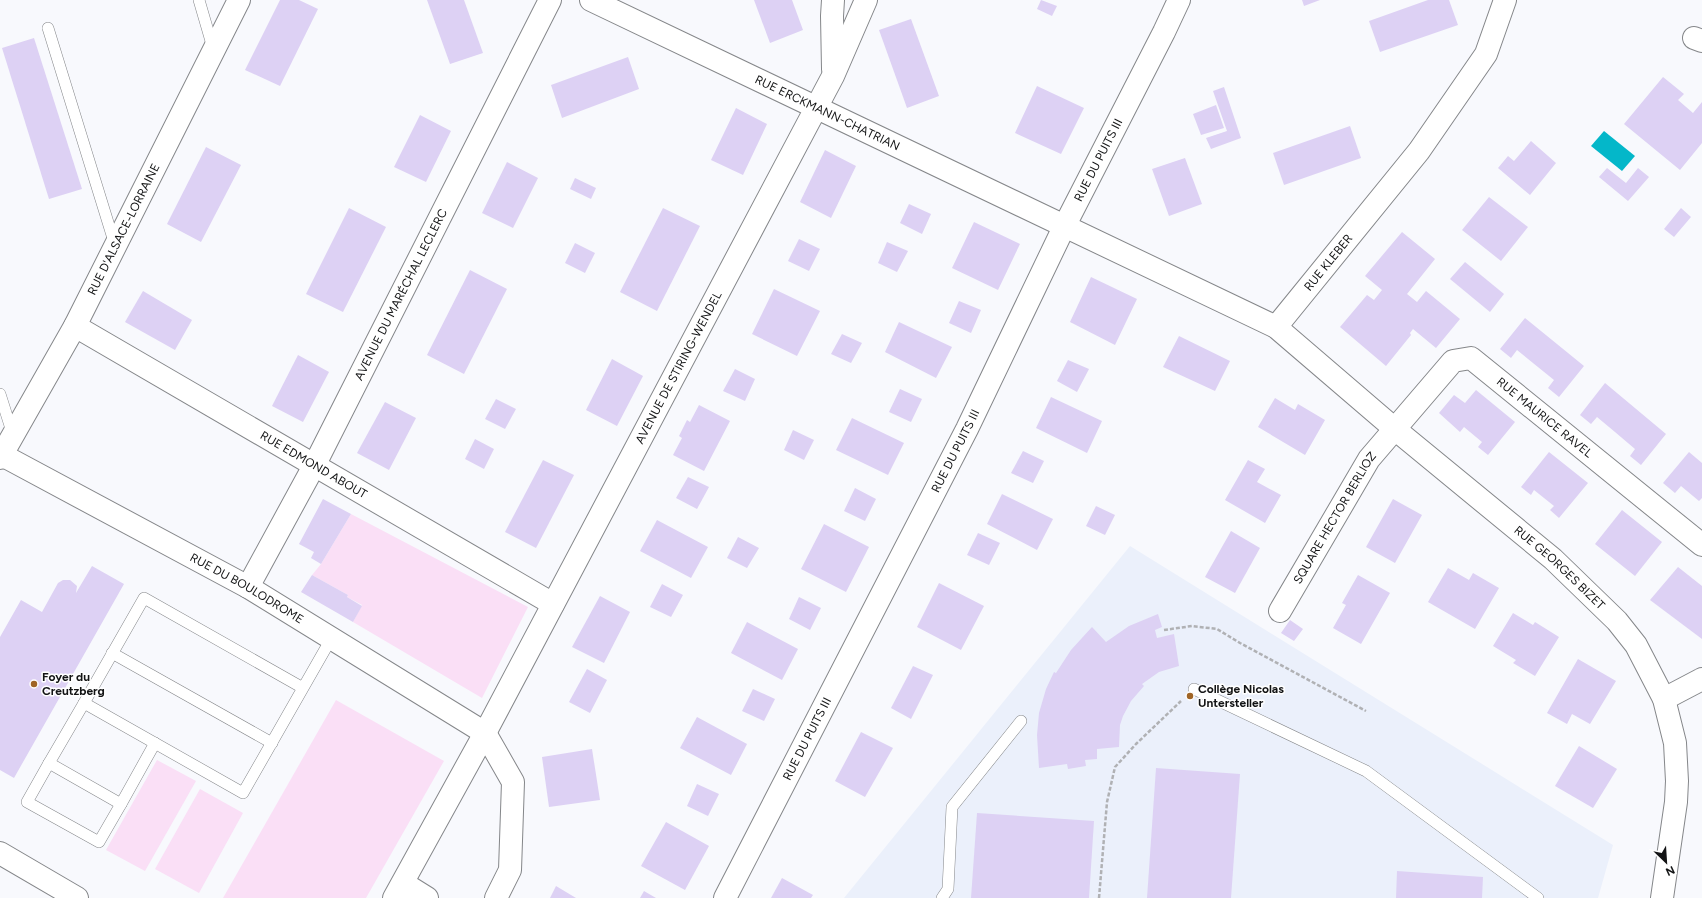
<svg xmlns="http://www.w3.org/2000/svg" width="1702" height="898" viewBox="0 0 1702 898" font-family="Figtree,sans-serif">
<rect width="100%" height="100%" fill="#f8f9fd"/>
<polygon fill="#ebf0fb" points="1130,546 1613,845 1598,898 844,898"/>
<g fill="#fadff6">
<polygon points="351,514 528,607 482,698 353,622 362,605 347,597 348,595 312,575 321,564"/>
<polygon points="336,700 444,761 366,898 223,898"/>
<polygon points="157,760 196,781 145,871 106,850"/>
<polygon points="200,789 243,813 199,893 155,869"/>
</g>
<polygon fill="#04b7c9" points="1604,131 1635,156 1622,171 1591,146"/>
<g fill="#ddd1f4">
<polygon points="280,0 299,0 318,9 280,86 245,70"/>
<polygon points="427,0 464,0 483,53 450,64"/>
<polygon points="754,0 792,0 803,30 770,43"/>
<polygon points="1041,0 1057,6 1052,16 1037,9"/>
<polygon points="1302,0 1320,0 1304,6"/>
<polygon points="1428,0 1449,0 1458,25 1380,52 1369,21"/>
<polygon points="911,19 939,96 907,108 879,30"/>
<polygon points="34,38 82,189 49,199 2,48"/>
<polygon points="628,57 639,89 562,118 551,85"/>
<polygon points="1663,77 1684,94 1678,100 1693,113 1702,102 1702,143 1680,170 1624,124"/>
<polygon points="1037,86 1084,108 1061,154 1015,133"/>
<polygon points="1224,87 1241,138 1211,149 1206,138 1227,131 1213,91"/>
<polygon points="1216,105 1224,128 1201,135 1193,114"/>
<polygon points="736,108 767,124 743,175 711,160"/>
<polygon points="420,115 451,131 426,182 394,167"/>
<polygon points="1350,126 1361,158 1284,185 1273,153"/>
<polygon points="1531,141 1556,163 1530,195 1498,168 1508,156 1514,161"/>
<polygon points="206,147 241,165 201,242 167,224"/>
<polygon points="825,150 856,166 831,218 800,202"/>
<polygon points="1185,158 1202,204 1169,216 1152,169"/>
<polygon points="507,162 538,178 513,228 482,213"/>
<polygon points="1607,168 1626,183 1638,168 1649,177 1628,201 1599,177"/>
<polygon points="575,178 596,188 591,199 570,189"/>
<polygon points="1489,197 1528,227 1501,261 1462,230"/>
<polygon points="909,204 931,214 922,234 900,223"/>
<polygon points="349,208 386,227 343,312 306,294"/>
<polygon points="663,208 700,226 657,311 620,292"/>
<polygon points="1681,208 1691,217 1674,237 1664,229"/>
<polygon points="974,222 1020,244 998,290 952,268"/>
<polygon points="1402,232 1435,259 1407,294 1417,302 1426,291 1460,319 1436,348 1413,329 1410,333 1411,335 1386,366 1340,327 1367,295 1374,300 1382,290 1365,276"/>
<polygon points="799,239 820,249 809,271 788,261"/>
<polygon points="887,242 908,251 897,272 878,263"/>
<polygon points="575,243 595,253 585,273 565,263"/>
<polygon points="1465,262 1504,294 1490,312 1450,279"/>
<polygon points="470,270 507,289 464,374 427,355"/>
<polygon points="1091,277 1137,299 1115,345 1070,322"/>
<polygon points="774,289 820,311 797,356 752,334"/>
<polygon points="143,291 192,320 175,350 125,322"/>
<polygon points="959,301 981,310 971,333 949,323"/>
<polygon points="1525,318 1584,366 1559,397 1548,388 1554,380 1517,350 1511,358 1500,349"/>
<polygon points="899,322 952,347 936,378 885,352"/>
<polygon points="842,334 862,343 851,363 831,354"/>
<polygon points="1179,336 1230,361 1215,391 1163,367"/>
<polygon points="298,355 329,372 303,422 272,406"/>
<polygon points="612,359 643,376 617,426 586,410"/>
<polygon points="1068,360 1089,369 1077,392 1057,381"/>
<polygon points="735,369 755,379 745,401 723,391"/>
<polygon points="1605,383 1666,434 1641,465 1630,456 1635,449 1615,432 1597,417 1591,424 1580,415"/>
<polygon points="900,389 922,399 911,422 889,412"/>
<polygon points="1476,390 1515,422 1488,455 1478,447 1482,442 1464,427 1460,432 1439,413 1454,395 1465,403"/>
<polygon points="1051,397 1102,421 1087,453 1036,428"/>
<polygon points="1275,398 1295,410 1298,404 1325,420 1305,455 1258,427"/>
<polygon points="496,399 516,409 505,429 485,419"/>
<polygon points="385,402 416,418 389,470 357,453"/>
<polygon points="699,405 730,421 704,471 673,455 682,438 679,436 687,420 690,422"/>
<polygon points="852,418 904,443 888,475 836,450"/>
<polygon points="793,430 814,440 804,460 784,450"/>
<polygon points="475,439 494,449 484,469 465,459"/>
<polygon points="1023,451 1044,461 1033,483 1011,473"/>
<polygon points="1549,452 1588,483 1559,518 1550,510 1554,506 1534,490 1531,495 1521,487"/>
<polygon points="1689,452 1702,463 1702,498 1699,501 1681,486 1675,493 1663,483"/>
<polygon points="543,460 574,475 536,548 505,532"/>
<polygon points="1248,460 1265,469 1257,482 1281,495 1265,523 1225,500"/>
<polygon points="688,477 709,487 697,509 676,498"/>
<polygon points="855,488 876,499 865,521 844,511"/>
<polygon points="1002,494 1053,519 1037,550 987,524"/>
<polygon points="323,499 351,514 321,564 311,558 314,552 299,544"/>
<polygon points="1393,499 1422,515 1395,563 1366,547"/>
<polygon points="1096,506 1115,515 1105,535 1086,526"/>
<polygon points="1622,510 1662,542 1635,576 1595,544"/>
<polygon points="657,520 708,547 691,578 640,551"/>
<polygon points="824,524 869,547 846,592 801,569"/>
<polygon points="1231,531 1260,548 1235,593 1205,577"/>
<polygon points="978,533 1000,543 989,565 967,555"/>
<polygon points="738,537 759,548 747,568 727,558"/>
<polygon points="92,566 124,584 14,778 0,770 0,637 21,600 42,612 58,583 63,580 70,580 77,586 76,593"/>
<polygon points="1678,567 1702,586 1702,639 1650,600"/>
<polygon points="1448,568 1469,580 1473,573 1499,588 1475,629 1428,602"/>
<polygon points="312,575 348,595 347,597 362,606 353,622 301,592"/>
<polygon points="1358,575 1390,593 1361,644 1333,628 1346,605 1342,603"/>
<polygon points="939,583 984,606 961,650 917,627"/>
<polygon points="662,584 683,595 671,617 650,607"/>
<polygon points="600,596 630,612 604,663 572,647"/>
<polygon points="799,597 821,608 810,630 789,619"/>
<polygon points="1513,613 1533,625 1535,622 1559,637 1535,676 1513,663 1516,660 1493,646"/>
<polygon points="1158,614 1162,627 1155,630 1157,638 1174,634 1179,666 1159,672 1142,684 1144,686 1131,701 1123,716 1120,725 1119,747 1097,749 1097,759 1085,760 1086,766 1068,769 1067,764 1039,768 1037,735 1039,713 1046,689 1054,672 1056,673 1071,650 1092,627 1106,642 1129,626"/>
<polygon points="1290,620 1303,629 1294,641 1281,633"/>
<polygon points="747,622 798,649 782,680 731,653"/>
<polygon points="1578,659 1616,681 1590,724 1572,714 1567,724 1547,713"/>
<polygon points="913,666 933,675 911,719 891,708"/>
<polygon points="587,669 607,680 590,713 569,702"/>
<polygon points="753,689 775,699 764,721 742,711"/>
<polygon points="697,717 747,744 731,775 680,748"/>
<polygon points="861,732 893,748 865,797 835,781"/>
<polygon points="1579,746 1617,769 1593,808 1555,786"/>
<polygon points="592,749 600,800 549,807 542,757"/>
<polygon points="1156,768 1240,774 1231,898 1147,898"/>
<polygon points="697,784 719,794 708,816 687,806"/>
<polygon points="977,813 1094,821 1089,898 971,898"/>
<polygon points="666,822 709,846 685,890 641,866"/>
<polygon points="1397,871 1483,877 1482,898 1396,898"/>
<polygon points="782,878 813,895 811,898 771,898"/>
<polygon points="556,886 576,898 550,898"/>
<polygon points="644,891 656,898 640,898"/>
</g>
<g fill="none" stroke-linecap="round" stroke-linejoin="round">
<g stroke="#85878a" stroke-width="12">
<g id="service">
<polyline points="199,0 213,48"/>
<polyline points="48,28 115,245"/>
<polyline points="0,394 13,435"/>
<polyline points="112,653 272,743"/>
<polyline points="303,688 144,598 84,703 243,793 331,639"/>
<polyline points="1194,689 1366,771 1538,898"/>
<polyline points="84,703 49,763 121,804 155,743"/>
<polyline points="49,763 27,802 99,842 121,804"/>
<polyline points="942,898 948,889 952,807 1021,721"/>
</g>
</g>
<g stroke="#85878a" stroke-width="24">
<g id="minor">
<path id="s1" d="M591 0 1276 327 1396 430 1553 559 1617 621 1636 645 1664 699 1675 743 1677 781 1676 802 1662 898"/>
<polyline points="1694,38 1702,41"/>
<polyline points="833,69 832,16 833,0"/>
<path id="s2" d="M75 326 553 604"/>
<path id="s3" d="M1276 327 1419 151 1486 54 1505 0"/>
<path id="s4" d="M0 454 248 587 485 733 513 782 510 870 496 898"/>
<path id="s5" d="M0 458 75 326 239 0"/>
<path id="s6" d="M248 587 315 464 550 0"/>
<path id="s7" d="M1280 611 1369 459 1453 361 1471 358 1702 545"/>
<polyline points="1664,699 1702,679"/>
<polyline points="0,853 77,898"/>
<polyline points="403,883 427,898"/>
<path id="s8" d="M394 898 485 733 833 76 866 0"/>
<path id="s9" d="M725 898 967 429 1064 227 1164 32 1179 0"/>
</g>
</g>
<g stroke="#b0b1b4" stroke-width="2.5" stroke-dasharray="4 2" stroke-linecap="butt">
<polyline points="1164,630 1192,626 1217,629 1240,643 1366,711"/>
<polyline points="1099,898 1107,802 1115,767 1136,744 1181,701"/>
</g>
<use href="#service" stroke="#fff" stroke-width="11"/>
<use href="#minor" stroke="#fff" stroke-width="22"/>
</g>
<g fill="#a06526" stroke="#fff" stroke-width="1.5">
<circle cx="34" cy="684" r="4"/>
<circle cx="1190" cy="696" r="4"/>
</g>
<g text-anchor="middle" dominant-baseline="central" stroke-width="3" stroke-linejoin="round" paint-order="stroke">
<g font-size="12" fill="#131415" stroke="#fff">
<text stroke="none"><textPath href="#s1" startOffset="262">RUE ERCKMANN-CHATRIAN</textPath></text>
<text stroke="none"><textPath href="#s9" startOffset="827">RUE DU PUITS III</textPath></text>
<text stroke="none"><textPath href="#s5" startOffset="260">RUE D'ALSACE-LORRAINE</textPath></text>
<text stroke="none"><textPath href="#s3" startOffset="83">RUE KLEBER</textPath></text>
<text stroke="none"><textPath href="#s6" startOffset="330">AVENUE DU MARÉCHAL LECLERC</textPath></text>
<text stroke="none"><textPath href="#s8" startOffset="602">AVENUE DE STIRING-WENDEL</textPath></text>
<text stroke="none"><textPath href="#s7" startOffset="418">RUE MAURICE RAVEL</textPath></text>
<text stroke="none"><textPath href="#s9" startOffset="503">RUE DU PUITS III</textPath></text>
<text stroke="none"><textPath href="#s2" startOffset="276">RUE EDMOND ABOUT</textPath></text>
<text stroke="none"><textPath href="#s7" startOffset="108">SQUARE HECTOR BERLIOZ</textPath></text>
<text stroke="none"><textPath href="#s1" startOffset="1131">RUE GEORGES BIZET</textPath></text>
<text stroke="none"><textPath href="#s4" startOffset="281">RUE DU BOULODROME</textPath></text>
<text stroke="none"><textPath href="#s9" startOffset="179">RUE DU PUITS III</textPath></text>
</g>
<g font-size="12" font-weight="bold" fill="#131415" stroke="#fff" text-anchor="start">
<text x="42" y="677">Foyer du<tspan x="42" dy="14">Creutzberg</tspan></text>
<text x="1198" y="689">Collège Nicolas<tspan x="1198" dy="14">Untersteller</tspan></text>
</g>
</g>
<g transform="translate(1666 862) rotate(155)" stroke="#ffffff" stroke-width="3" paint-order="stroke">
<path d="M0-3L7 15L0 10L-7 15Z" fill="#131415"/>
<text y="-6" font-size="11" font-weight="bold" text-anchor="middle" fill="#131415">N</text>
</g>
</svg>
